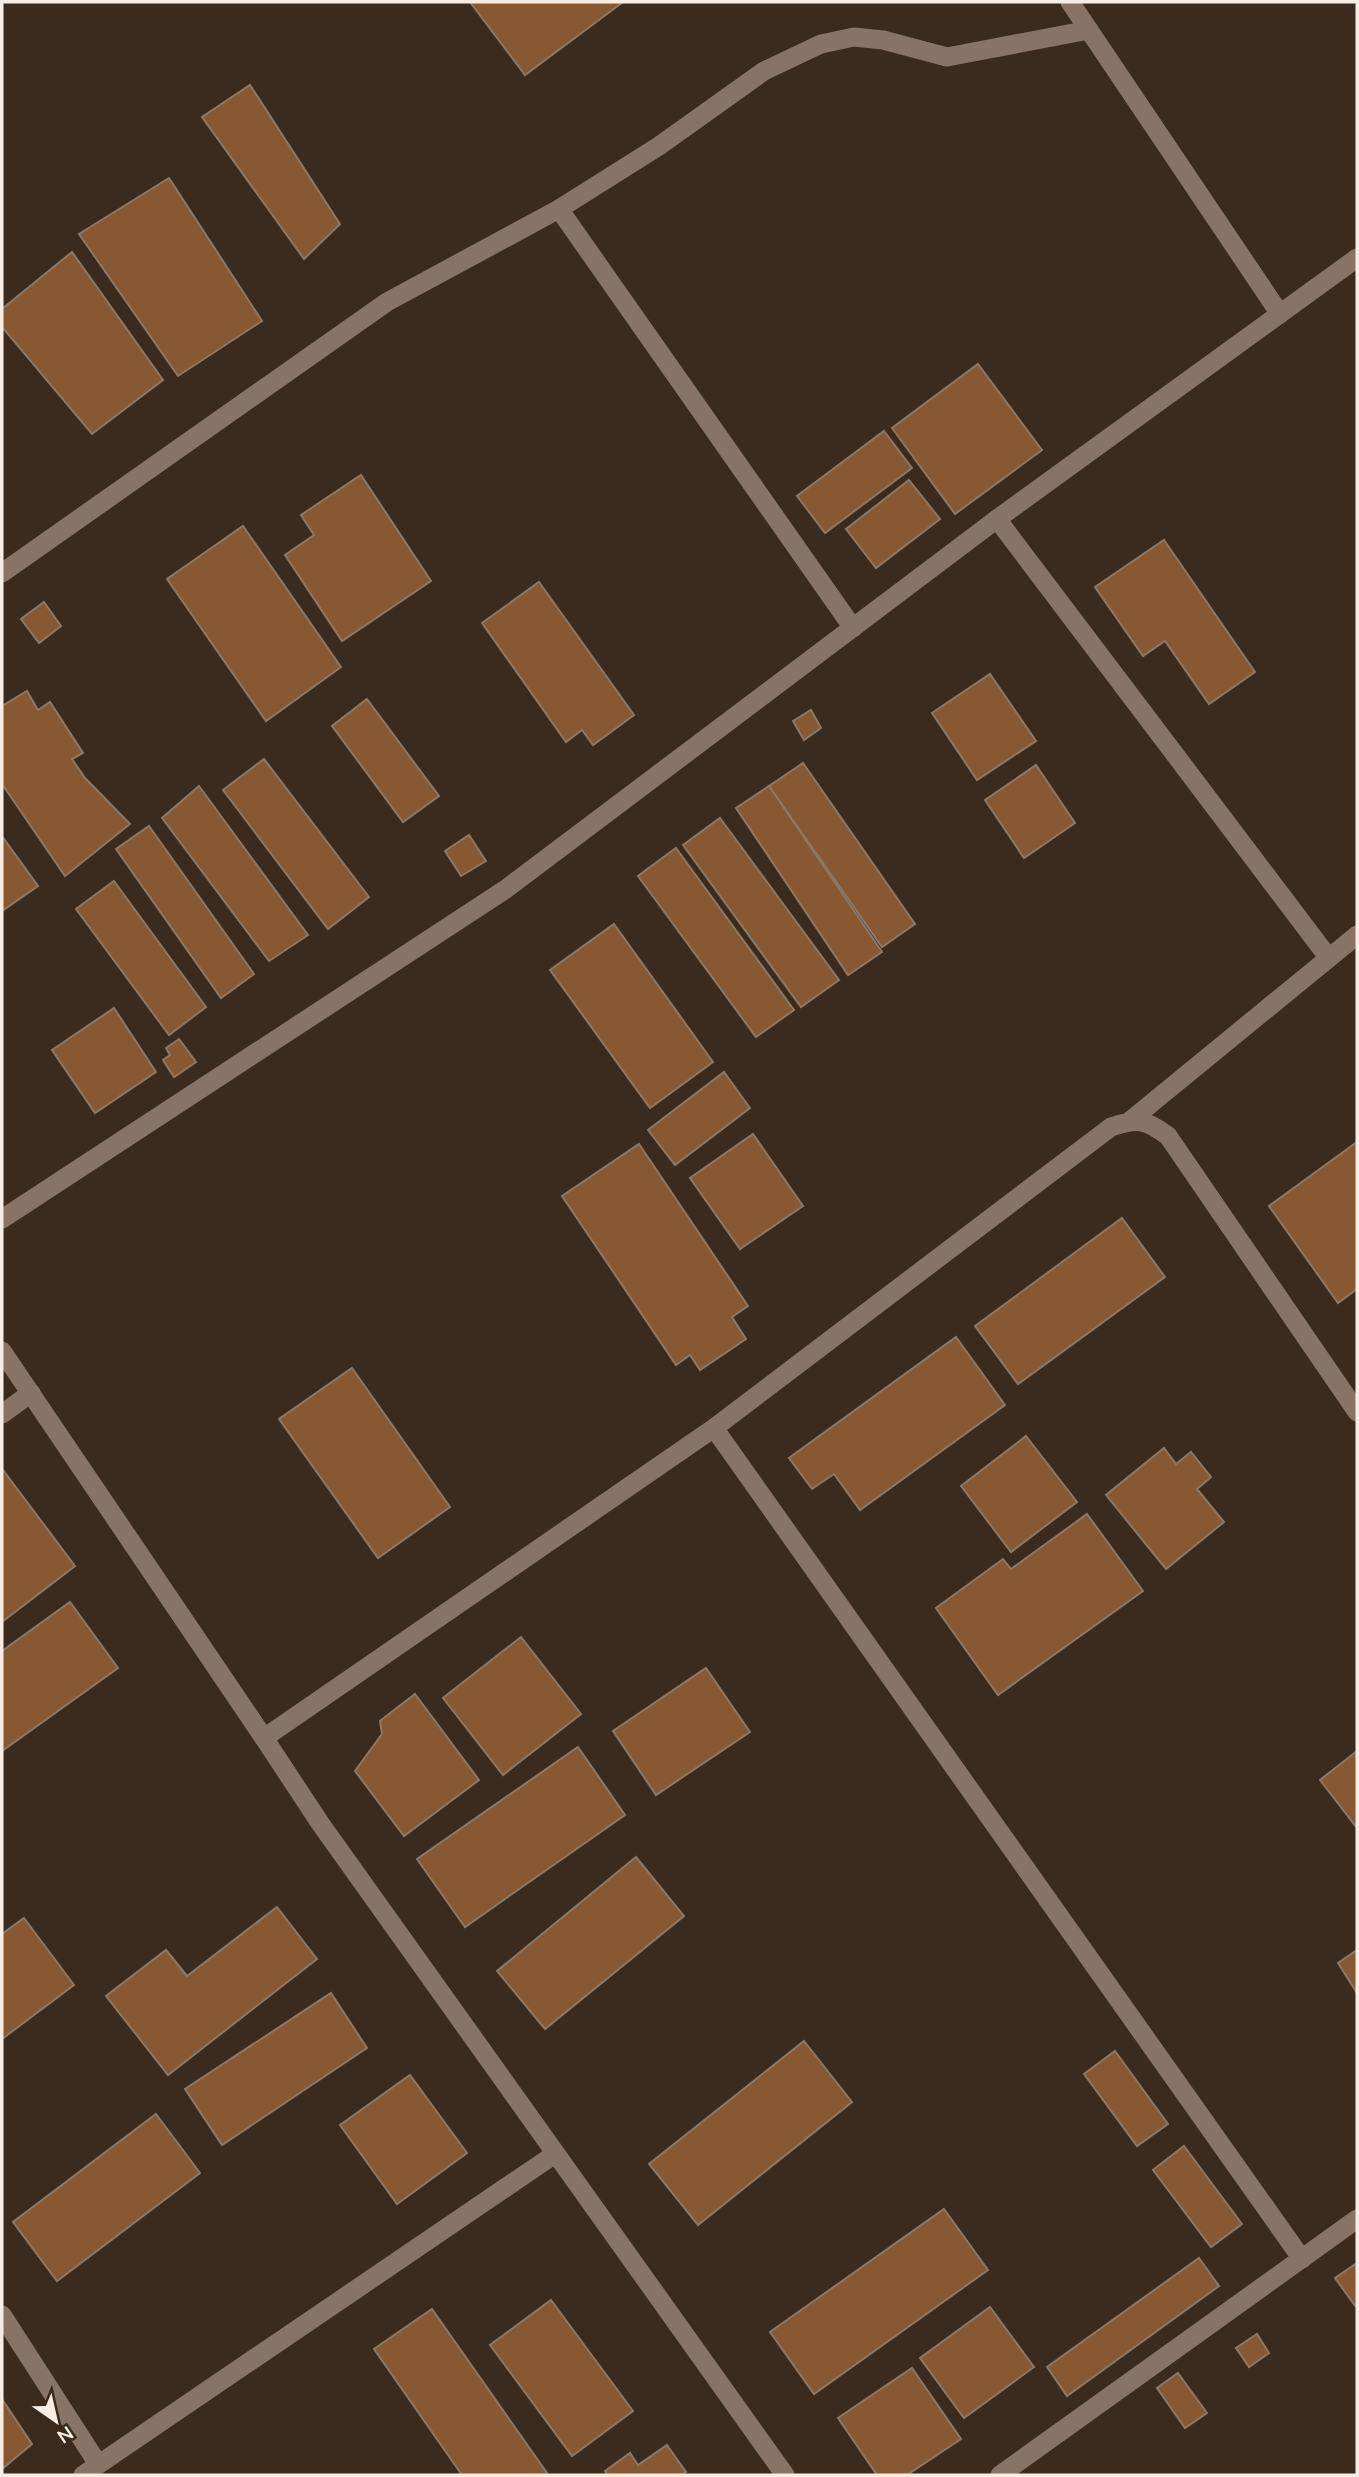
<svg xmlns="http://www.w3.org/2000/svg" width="1359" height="2477" viewBox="0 0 1359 2477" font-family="Mulish,sans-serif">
<rect width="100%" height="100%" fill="#3b2b1e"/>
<g fill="#875831" stroke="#8b7869" stroke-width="2">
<polygon points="470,2 623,2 525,75"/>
<polygon points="250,85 340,224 304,259 202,117"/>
<polygon points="169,178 262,321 178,376 79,234"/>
<polygon points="72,252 163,380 92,434 2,327 2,309"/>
<polygon points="978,364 1042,450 955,514 892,428"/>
<polygon points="884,431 912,468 825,533 797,496"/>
<polygon points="361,475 431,581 342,641 285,555 314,535 301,515"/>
<polygon points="909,480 940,519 876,568 846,529"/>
<polygon points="243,526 341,667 266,721 167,579"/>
<polygon points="1164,540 1255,672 1209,704 1165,641 1143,656 1095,587"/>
<polygon points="539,582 634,715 593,745 582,730 566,742 482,623"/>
<polygon points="44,602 61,626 39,643 21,619"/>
<polygon points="990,674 1036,741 977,780 932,713"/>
<polygon points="27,691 38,710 50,702 83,753 72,759 85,778 130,824 65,876 2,784 2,706"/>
<polygon points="367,699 439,796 403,822 332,726"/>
<polygon points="811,710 821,728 804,740 793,721"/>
<polygon points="264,759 369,897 328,929 223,790"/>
<polygon points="803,763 915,924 882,947 769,786"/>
<polygon points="1036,765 1075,823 1024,858 985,800"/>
<polygon points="199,786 308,935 269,961 162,818"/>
<polygon points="769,786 882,952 848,975 736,808"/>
<polygon points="720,818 839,980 801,1007 683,845"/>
<polygon points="149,826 254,974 221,998 116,849"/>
<polygon points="469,835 486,861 461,876 445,851"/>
<polygon points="2,836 38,886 2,911"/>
<polygon points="676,848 794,1010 756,1037 638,876"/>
<polygon points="114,881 206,1007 169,1035 76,909"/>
<polygon points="614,924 713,1062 650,1108 550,970"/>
<polygon points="114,1008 156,1072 95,1113 52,1050"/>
<polygon points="179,1039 196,1062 174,1077 163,1060 170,1055 166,1048"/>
<polygon points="724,1072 750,1108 675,1165 648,1130"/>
<polygon points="753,1134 803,1206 740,1249 690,1178"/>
<polygon points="1357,1142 1357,1289 1338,1303 1269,1206"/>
<polygon points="639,1144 748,1306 732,1317 746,1339 700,1370 690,1355 676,1365 562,1196"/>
<polygon points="1122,1218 1165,1277 1018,1384 975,1326"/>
<polygon points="956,1337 1005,1405 860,1510 834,1474 812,1489 789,1458"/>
<polygon points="352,1368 450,1507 378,1558 279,1419"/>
<polygon points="1026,1436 1077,1502 1011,1552 961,1486"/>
<polygon points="1164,1448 1176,1464 1191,1452 1211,1477 1197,1489 1224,1522 1166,1569 1106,1495"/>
<polygon points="3,1470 75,1566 2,1622 2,1471"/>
<polygon points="1087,1514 1143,1591 998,1695 936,1608 1003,1559 1011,1569"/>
<polygon points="70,1602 118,1668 2,1751 2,1651"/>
<polygon points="521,1637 581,1714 503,1775 443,1698"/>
<polygon points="706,1668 750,1732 656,1795 613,1731"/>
<polygon points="415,1694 479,1780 404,1836 355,1771 382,1734 380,1721"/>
<polygon points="578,1747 625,1815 465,1927 417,1859"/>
<polygon points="1357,1751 1357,1828 1320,1780"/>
<polygon points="636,1857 684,1916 545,2029 497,1971"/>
<polygon points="277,1907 317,1959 168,2075 106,1996 166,1950 187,1976"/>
<polygon points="24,1918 74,1985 2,2039 2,1934"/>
<polygon points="1357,1950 1357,1993 1338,1963"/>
<polygon points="331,1993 367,2048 222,2145 185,2089"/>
<polygon points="804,2041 852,2102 698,2225 649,2164"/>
<polygon points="1115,2051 1168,2124 1137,2146 1084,2074"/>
<polygon points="410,2075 467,2153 397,2204 340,2125"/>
<polygon points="156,2114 200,2173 57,2281 13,2222"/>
<polygon points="1184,2146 1242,2224 1211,2247 1153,2170"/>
<polygon points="944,2209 988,2270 814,2394 770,2332"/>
<polygon points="1199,2258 1219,2286 1067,2396 1047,2367"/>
<polygon points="1357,2263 1357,2307 1356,2307 1335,2278"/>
<polygon points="551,2300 633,2411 572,2456 490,2345"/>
<polygon points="990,2307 1034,2367 964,2418 920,2358"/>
<polygon points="432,2309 547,2473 544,2475 462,2475 374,2349"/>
<polygon points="1257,2334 1269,2353 1249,2367 1236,2348"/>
<polygon points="912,2368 961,2439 907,2475 877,2475 838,2418"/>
<polygon points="1178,2373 1207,2413 1185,2428 1157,2388"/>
<polygon points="2,2399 32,2444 2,2469"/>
<polygon points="667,2445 686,2472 681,2475 607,2475 605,2471 630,2453 638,2465"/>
</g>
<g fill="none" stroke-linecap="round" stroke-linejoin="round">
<g stroke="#877466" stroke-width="19">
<polyline points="1070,2 1280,314"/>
<polyline points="559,209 853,628"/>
<polyline points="2,573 387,302 559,209 659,146 764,71 821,44 854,37 883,40 947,57 1089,30"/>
<polyline points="1328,957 997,519 1357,258"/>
<polyline points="1131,1120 1357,935"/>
<polyline points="2,1219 506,889 997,519"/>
<polyline points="2,1351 264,1738"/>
<polyline points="2,1414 31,1393"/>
<polyline points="714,1428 264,1738 320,1823 785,2475"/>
<path d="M1302 2259 714 1428 1111 1127C1138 1118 1145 1119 1168 1136L1357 1412"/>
<polyline points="2,2315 98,2464"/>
<polyline points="83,2475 555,2154"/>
<polyline points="1000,2475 1357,2219"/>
</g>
</g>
<rect width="1359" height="2477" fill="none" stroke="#f8ede5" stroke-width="7"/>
<g transform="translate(56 2421) rotate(146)" stroke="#3b2b1e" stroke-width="5" paint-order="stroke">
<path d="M0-5L12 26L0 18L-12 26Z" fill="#f8ede5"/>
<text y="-10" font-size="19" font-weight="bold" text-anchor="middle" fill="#f8ede5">N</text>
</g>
</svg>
